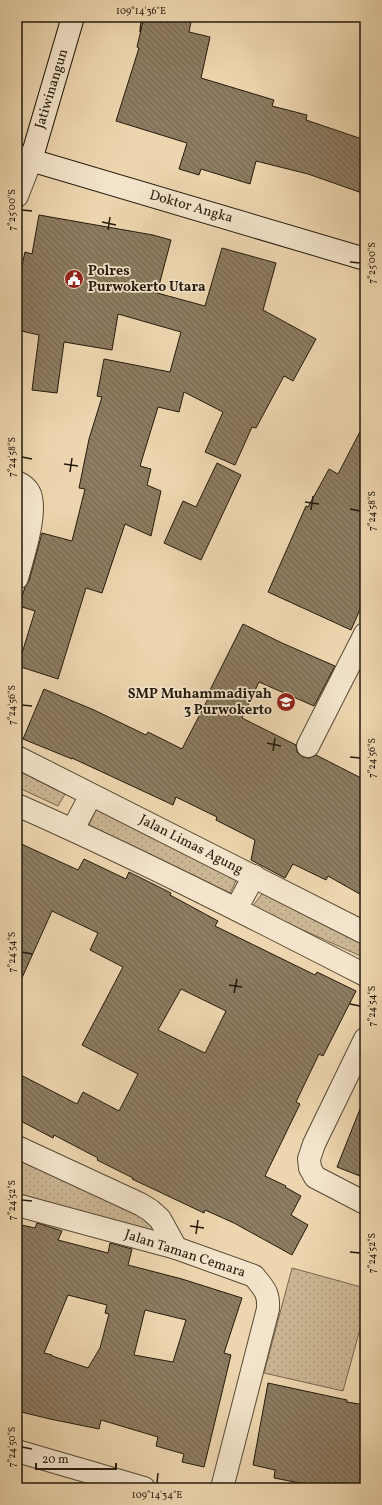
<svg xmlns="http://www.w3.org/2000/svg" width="382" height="1505" viewBox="0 0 382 1505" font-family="Vollkorn,serif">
<defs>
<pattern id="park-dots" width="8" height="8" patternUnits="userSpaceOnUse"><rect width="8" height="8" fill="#cbb693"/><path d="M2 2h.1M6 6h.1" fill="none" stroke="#ae9c7e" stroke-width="1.8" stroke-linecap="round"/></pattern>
<pattern id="building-back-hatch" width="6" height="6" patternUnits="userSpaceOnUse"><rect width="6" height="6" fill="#8d7c61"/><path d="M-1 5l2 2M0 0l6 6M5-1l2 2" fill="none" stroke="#73654e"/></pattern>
</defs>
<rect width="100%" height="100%" fill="#edd6af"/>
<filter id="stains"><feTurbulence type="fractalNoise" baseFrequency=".005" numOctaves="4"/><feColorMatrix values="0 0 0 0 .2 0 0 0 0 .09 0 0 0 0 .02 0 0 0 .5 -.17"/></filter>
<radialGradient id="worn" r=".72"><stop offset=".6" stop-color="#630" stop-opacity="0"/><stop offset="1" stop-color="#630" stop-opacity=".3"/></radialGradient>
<g fill="url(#park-dots)" stroke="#786850">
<polygon points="17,770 65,794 58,806 17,787"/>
<polygon points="97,807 237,879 230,893 89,825"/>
<polygon points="265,890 365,941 365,958 252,907"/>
<polygon points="17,1155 146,1214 159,1235 17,1195"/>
<polygon points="292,1268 365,1288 365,1311 343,1391 264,1373"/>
</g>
<g fill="url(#building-back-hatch)" stroke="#251a0c" fill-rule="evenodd">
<polygon points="144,17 192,17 189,32 210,37 201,78 274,100 272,106 307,115 306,120 365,140 365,194 308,174 256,161 250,184 201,169 199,175 179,169 187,143 116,121 139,48 137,47"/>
<polygon points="39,215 153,235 171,240 157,293 205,306 222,248 276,263 263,310 316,339 293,381 284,376 256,428 252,427 235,465 205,452 223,412 184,392 179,412 158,407 140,466 151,469 147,485 161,491 151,536 125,524 102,593 86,588 58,679 18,666 35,611 19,606 25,587 29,581 42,533 72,541 85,489 79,488 89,439 102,397 97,396 104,359 170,372 181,332 118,314 112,350 64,342 57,393 32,390 39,335 17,330 17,288 25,252 32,254"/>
<polygon points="365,422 365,598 351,630 268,592 306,506 308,507 329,469 338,474"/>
<polygon points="217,463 241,475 201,560 164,543 183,501 196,507"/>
<polygon points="243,624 282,643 335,666 314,706 259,682 242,718 296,745 297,752 303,757 309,758 316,755 365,780 365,897 328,876 326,880 293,864 285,878 251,860 255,840 216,820 217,817 176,797 173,805 72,758 72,759 23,739 44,689 94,710 146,735 148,732 182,749 212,691 210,690"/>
<path d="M17 842 78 870 84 859 126 879 129 872 171 893 170 895 218 921 215 926 315 975 317 972 356 991 323 1056 319 1054 296 1102 300 1104 265 1176 286 1186 285 1187 301 1196 291 1215 308 1225 292 1255 234 1223 205 1210 204 1213 132 1179 133 1178 97 1160 98 1158 54 1135 53 1138 17 1119V1073L77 1104 83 1092 119 1111 138 1074 82 1045 123 967 90 950 98 933 52 911 17 989ZM181 989 226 1011 205 1053 158 1030Z"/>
<polygon points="364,1099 365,1099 365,1178 337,1167"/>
<path d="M37 1223 62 1231 58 1240 108 1253 110 1243 132 1249 128 1265 182 1279 242 1298 224 1353 231 1355 204 1467 182 1462 184 1454 156 1446 158 1437 101 1420 99 1429 50 1419 17 1411V1224L35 1228ZM68 1295 107 1305 105 1313 109 1314 100 1348 88 1368 52 1356V1355L44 1353ZM145 1310 186 1320 173 1362 134 1355Z"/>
<polygon points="268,1383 347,1400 347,1402 365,1405 365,1488 326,1488 274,1478 275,1470 253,1465"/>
</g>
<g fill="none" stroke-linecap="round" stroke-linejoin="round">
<g stroke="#574935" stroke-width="24">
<g id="street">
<polyline points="17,196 31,160"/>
<path d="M17 482C21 484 27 488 29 492 39 509 22 559 17 578"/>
<polyline points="308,746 365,634"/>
<polyline points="17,757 365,933"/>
<path d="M17 805C135 857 250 916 365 975"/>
<polyline points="73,829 91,795"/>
<polyline points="236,909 254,876"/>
<polyline points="365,1039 314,1144 309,1159 310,1168 315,1177 365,1203"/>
<polyline points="17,1147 140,1204 150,1210 160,1219 176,1248"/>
<path d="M17 1205 176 1248 254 1276C264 1289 269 1292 268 1309L222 1488"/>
<polyline points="17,1451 144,1488"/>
</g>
</g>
<g stroke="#251a0c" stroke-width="24">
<g id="secondary">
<polyline points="17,156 365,259"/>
<polyline points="31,160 73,17"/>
</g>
</g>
<use href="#street" stroke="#f3e4cb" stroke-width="22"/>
<use href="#secondary" stroke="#f3e4cb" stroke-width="22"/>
</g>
<path fill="none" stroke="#251a0c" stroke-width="1.5" d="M140 32 141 22M22 210 32 211M102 222 116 225M108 230 110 217M350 262 360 263M22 457 32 459M64 464 78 466M70 472 72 458M305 502 319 504M350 509 360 511M311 510 313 496M22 705 32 706M267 743 281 746M273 751 275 738M350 757 360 758M22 952 32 954M229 985 242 987M234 993 237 979M350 1004 360 1006M22 1200 32 1201M190 1226 204 1228M196 1234 198 1220M350 1252 360 1253M22 1447 32 1449M157 1483 158 1473"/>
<defs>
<g id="civic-disc" transform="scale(1)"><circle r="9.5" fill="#8f2418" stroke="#f3e4cb"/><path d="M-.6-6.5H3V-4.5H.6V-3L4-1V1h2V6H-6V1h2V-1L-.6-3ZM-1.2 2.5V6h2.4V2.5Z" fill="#fff"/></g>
<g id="school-disc" transform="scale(1)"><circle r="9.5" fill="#8f2418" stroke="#f3e4cb"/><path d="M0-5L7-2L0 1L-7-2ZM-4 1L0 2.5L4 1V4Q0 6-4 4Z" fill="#fff"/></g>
</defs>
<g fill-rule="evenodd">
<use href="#civic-disc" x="74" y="279"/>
<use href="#school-disc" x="286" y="702"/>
</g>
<g text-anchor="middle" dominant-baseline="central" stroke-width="3.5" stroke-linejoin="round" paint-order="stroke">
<g font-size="14" fill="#251a0c" stroke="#f3e4cb">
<text transform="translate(52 89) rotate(-73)">Jatiwinangun</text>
<text transform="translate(191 207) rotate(16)">Doktor Angka</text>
<text transform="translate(191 845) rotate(27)">Jalan Limas Agung</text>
<text transform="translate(185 1254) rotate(18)">Jalan Taman Cemara</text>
</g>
<g font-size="14" font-weight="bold" fill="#251a0c" stroke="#f3e4cb" text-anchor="start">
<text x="88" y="271">Polres<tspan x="88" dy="16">Purwokerto Utara</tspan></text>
<text x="272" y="694" text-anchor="end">SMP Muhammadiyah<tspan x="272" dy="16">3 Purwokerto</tspan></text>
</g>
</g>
<rect width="382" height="1505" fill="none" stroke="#edd6af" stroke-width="44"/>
<path d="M36 1463v6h80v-6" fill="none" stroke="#251a0c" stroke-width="2"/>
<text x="42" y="1463" font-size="12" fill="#251a0c" stroke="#f3e4cb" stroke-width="3" paint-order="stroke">20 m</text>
<rect x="22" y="22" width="338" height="1461" fill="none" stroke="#251a0c" stroke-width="1.5"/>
<g font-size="10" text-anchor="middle" fill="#251a0c">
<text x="141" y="14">109°14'36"E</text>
<text transform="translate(11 210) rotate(-90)" y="4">7°25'00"S</text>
<text transform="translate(371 263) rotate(-90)" y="4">7°25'00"S</text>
<text transform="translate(11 457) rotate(-90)" y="4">7°24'58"S</text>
<text transform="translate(371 511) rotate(-90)" y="4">7°24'58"S</text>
<text transform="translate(11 705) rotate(-90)" y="4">7°24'56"S</text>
<text transform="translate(371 758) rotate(-90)" y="4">7°24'56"S</text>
<text transform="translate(11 952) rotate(-90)" y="4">7°24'54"S</text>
<text transform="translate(371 1006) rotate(-90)" y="4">7°24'54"S</text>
<text transform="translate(11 1200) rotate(-90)" y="4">7°24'52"S</text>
<text transform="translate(371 1253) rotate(-90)" y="4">7°24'52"S</text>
<text transform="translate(11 1447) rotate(-90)" y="4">7°24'50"S</text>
<text x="157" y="1498">109°14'34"E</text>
</g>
<rect width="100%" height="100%" filter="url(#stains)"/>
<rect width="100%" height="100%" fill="url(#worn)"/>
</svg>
